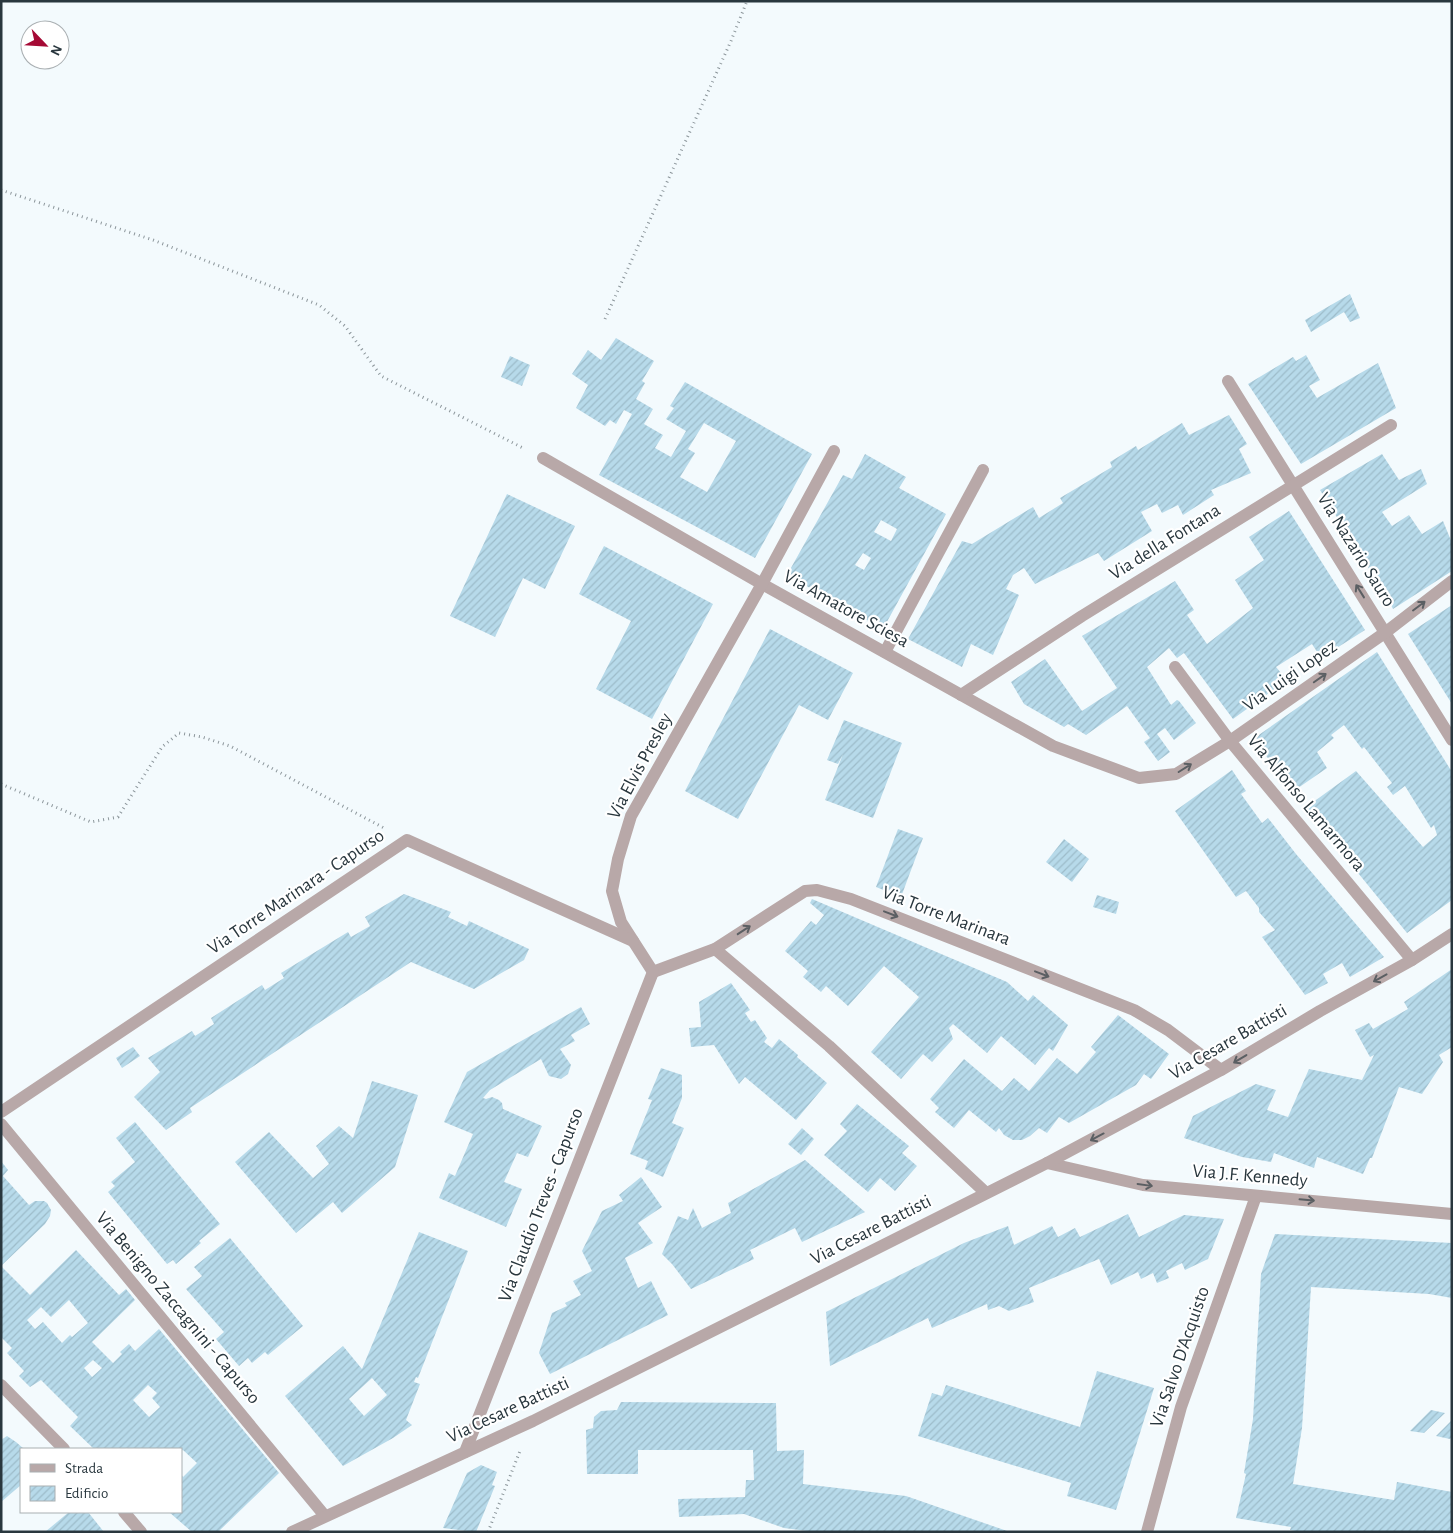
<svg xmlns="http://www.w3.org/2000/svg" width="1453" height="1533" viewBox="0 0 1453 1533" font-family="'Alegreya Sans',sans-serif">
<defs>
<pattern id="building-hatch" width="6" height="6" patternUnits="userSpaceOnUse" patternTransform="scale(1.25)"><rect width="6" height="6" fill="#b7daea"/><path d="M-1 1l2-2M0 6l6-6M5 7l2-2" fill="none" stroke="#9dbcca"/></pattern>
</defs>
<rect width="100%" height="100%" fill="#f3fafd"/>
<g fill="url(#building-hatch)" fill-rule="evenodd">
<polygon points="1350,294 1360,318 1350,322 1344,312 1311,332 1305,320"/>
<path d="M616 338 654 361 642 381 645 383 636 399 653 409 644 424 663 435 655 448 671 457 686 431 666 419 674 408 670 406 685 382 812 454 755 558 599 475 632 414 624 410 616 424 610 420 605 426 576 408 588 385 572 374 588 350 601 360ZM704 423 736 441 707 492 680 477 695 453 688 449Z"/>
<polygon points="1306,355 1320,380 1309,386 1317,398 1378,363 1396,408 1301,464 1248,384 1293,357 1296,361"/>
<polygon points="510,356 530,365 522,386 501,377"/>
<polygon points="1229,415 1247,444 1239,449 1251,473 1211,490 1214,495 1183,515 1178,505 1162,513 1157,504 1141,512 1152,531 1104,561 1098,553 1035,584 1024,568 1013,575 1006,589 1019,595 993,655 971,644 962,667 908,639 962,541 972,544 1033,507 1039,518 1063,503 1060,498 1112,467 1110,462 1136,446 1138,450 1182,423 1189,435"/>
<path d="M865 454 906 477 899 488 946 514 883 629 787 575 843 475 852 479ZM881 520 897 529 891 541 874 532ZM863 553 871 558 864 570 855 565Z"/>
<polygon points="1382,454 1399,480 1421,469 1427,484 1382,512 1392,526 1409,515 1422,534 1443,521 1452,543 1452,571 1393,609 1389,601 1320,490"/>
<polygon points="507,494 575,526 545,589 523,578 495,637 450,616"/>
<polygon points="1289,511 1365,630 1321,658 1312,644 1276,667 1287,680 1233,719 1184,653 1177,658 1169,648 1147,667 1171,705 1177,700 1179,701 1196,723 1174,740 1165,728 1157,734 1170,752 1158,761 1144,742 1150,738 1127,706 1086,735 1068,724 1064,727 1024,704 1011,682 1045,659 1082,711 1117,688 1082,636 1175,581 1194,610 1187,615 1207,644 1253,608 1235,580 1264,560 1249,537"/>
<polygon points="604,546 713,604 652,719 596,689 631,621 579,594"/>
<polygon points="1452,605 1452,704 1408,634"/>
<polygon points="770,629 853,673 828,720 799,705 738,819 685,791"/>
<polygon points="1377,652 1452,772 1452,900 1407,933 1305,808 1356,771 1423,847 1437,835 1434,825 1431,828 1405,786 1393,795 1387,787 1392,783 1364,747 1362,749 1344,725 1331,735 1334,738 1317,752 1327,768 1298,788 1289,778 1286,781 1253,739"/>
<polygon points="844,720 902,743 873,818 825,800 843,754 838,764 827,760"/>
<polygon points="1232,770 1246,791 1241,794 1262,823 1268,818 1296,854 1384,957 1350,977 1342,963 1323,974 1328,983 1305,995 1262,937 1275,930 1259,912 1259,908 1246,891 1236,897 1175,811"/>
<polygon points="898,829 923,838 901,897 876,887"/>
<polygon points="1064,839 1089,859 1072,882 1046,862"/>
<polygon points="404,894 451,912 448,917 467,926 469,921 529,949 524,960 474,989 411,962 190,1108 192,1112 166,1130 134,1097 160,1072 148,1058 192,1031 195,1036 214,1024 211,1018 262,985 265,990 284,978 281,973 348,932 351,937 370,926 365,917"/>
<polygon points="1097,895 1119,902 1116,914 1093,907"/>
<polygon points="812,899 1007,982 1028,1001 1033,995 1068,1025 1053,1051 1049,1048 1035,1065 1001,1036 987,1053 953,1024 949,1028 953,1039 932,1062 923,1054 901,1079 871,1052 919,997 884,966 848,1006 826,986 821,992 803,977 808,971 785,951 811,921 816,925 824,915 810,903"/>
<polygon points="1452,969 1452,1047 1439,1055 1443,1062 1422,1094 1399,1087 1372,1158 1370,1158 1363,1174 1317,1157 1314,1168 1274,1153 1271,1162 1242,1157 1184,1138 1193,1116 1256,1084 1276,1090 1267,1110 1288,1117 1309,1069 1362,1080 1374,1055 1370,1057 1355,1030 1369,1023 1373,1029 1408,1009 1404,1002"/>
<polygon points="731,983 750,1010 745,1013 751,1022 755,1020 767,1038 764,1042 772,1048 779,1039 798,1055 797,1057 827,1083 796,1120 745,1077 739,1084 714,1045 691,1047 689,1028 701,1027 699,1002"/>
<polygon points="581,1007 590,1024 571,1035 575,1041 560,1049 571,1065 568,1074 561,1079 549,1076 541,1059 490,1090 483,1098 486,1099 492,1097 499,1100 502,1103 503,1109 542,1126 528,1157 517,1153 504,1182 522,1189 506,1227 439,1198 449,1173 455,1176 473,1134 444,1122 467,1072"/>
<polygon points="1118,1015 1169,1054 1151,1079 1144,1074 1136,1085 1069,1123 1059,1117 1047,1133 1039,1128 1030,1136 1022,1140 1013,1140 1004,1135 999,1128 996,1132 969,1110 954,1128 935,1112 939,1108 930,1099 964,1059 1002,1091 1014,1078 1029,1091 1057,1058 1077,1074 1096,1052 1091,1047"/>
<polygon points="133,1047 140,1056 122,1068 116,1058"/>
<polygon points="661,1068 682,1075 682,1098 672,1123 684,1128 663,1177 645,1169 648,1161 630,1154 652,1100 648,1099"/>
<polygon points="372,1081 418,1095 395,1167 342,1213 333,1202 296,1233 235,1162 269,1132 313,1178 329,1164 316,1146 339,1126 353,1138"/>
<polygon points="857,1104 909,1146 902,1153 917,1166 895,1191 880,1178 868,1192 824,1155 847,1131 840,1124"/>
<polygon points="135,1122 220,1224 199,1241 201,1243 176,1264 173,1260 167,1264 108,1192 115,1186 111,1182 135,1162 116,1138"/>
<polygon points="802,1128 814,1139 801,1155 788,1144"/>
<polygon points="805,1160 865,1212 802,1242 795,1228 750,1250 754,1259 691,1289 672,1264 662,1254 678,1216 688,1220 693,1208 702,1228 731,1213 728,1203"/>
<path d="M1 1161 8 1170 3 1176 29 1205 35 1201H44L47 1203 51 1210 50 1216 45 1224 1 1266 30 1295 76 1250 119 1295 126 1289 135 1300 92 1342 113 1363 122 1354 120 1352 129 1344 135 1351 159 1329 279 1473 218 1532H192L169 1512H181V1474L183 1477 197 1463 183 1450 181 1451V1449H94L70 1426 78 1417 41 1380 30 1387 19 1376 24 1371 7 1353 12 1348 1 1337ZM69 1300 88 1323 72 1337 70 1335 62 1343 43 1322 35 1329 27 1320 41 1307 51 1317ZM93 1360 102 1368 92 1377 84 1368ZM148 1385 157 1393 152 1398 160 1407 149 1417 133 1400Z"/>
<polygon points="641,1177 662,1207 638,1223 653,1243 625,1258 638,1288 651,1281 668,1315 550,1374 539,1353 552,1313 567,1306 565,1303 581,1295 573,1281 592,1271 582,1251 602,1211 623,1201 619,1195"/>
<polygon points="1128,1214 1139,1237 1184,1215 1224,1219 1208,1259 1185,1270 1182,1263 1166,1271 1169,1278 1157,1283 1153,1273 1141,1279 1138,1272 1111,1285 1099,1259 1029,1288 1034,1302 1009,1311 999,1306 988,1310 987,1304 932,1328 928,1318 830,1366 826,1312 964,1243 1008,1226 1014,1245 1052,1226 1058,1237 1075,1228 1080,1237"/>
<path d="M419 1232 468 1251 418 1378 416 1377 414 1382 420 1384 406 1420 412 1425 393 1438 343 1466 285 1396 343 1346 362 1369ZM372 1378 387 1395 364 1416 349 1399Z"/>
<polygon points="1275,1234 1452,1243 1452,1298 1429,1294 1311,1287 1302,1428 1293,1484 1394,1500 1397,1482 1452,1492 1452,1532 1301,1532 1290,1530 1291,1527 1236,1518 1246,1474 1244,1473 1253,1419 1261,1274"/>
<polygon points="230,1238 303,1326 268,1355 265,1352 252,1363 248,1358 239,1366 216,1339 224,1332 186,1289 202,1276 194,1267"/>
<polygon points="1097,1371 1154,1388 1116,1510 1067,1496 1071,1483 918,1436 932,1393 942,1396 946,1385 1080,1427"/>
<polygon points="621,1402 776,1403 777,1451 804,1450 803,1484 906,1496 1010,1532 815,1532 784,1528 744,1514 679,1517 678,1499 745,1497 746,1480 754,1480 753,1450 638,1450 638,1474 587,1474 586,1430 593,1428 594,1417 601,1411 617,1410"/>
<polygon points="1431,1410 1445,1413 1424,1433 1410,1431"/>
<polygon points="1452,1420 1452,1437 1450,1439 1436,1436"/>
<polygon points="7,1436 16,1442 24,1449 21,1449 21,1485 1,1502 1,1440"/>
<polygon points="481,1465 497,1472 492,1485 495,1486 476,1532 443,1528 467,1473"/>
<polygon points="69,1512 88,1512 104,1532 45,1532"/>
</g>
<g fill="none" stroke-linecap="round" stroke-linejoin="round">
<g stroke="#8c969b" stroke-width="3" stroke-dasharray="1 4" stroke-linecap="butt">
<polyline points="1,190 153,240 319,305 345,326 381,376 525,449"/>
<polyline points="605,319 731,41 747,1"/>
<polyline points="1,784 91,822 118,817 162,747 179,733 202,737 230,746 384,828"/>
<polyline points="488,1532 520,1451"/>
</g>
<g stroke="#b8a8a8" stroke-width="12">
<polyline points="1228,381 1452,740"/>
<polyline points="543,458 762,584 1053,746 1139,778 1176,774 1230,741 1386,632 1452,581"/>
<polyline points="885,652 983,470"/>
<polyline points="1175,667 1230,741 1412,960"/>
<polyline points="961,695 1082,616 1391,425"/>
<polyline points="715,949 829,1046 986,1193"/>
<polyline points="653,972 715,949 805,891 817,890 851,899 1134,1010 1168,1030 1221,1070"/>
<polyline points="653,972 621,922 612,891 618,859 631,816 762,584 834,451"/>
<polyline points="1,1112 407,840 633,941"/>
<polyline points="1,1124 325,1516"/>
<polyline points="1,1385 64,1449"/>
<polyline points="465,1452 653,972"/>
<polyline points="124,1512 141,1532"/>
<polyline points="1147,1532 1181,1407 1256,1196"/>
</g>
<g stroke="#b8a8a8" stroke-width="12">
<polyline points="1047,1163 1143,1185 1452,1214"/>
<polyline points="292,1532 533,1421 1047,1163 1221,1070 1320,1011 1412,960 1452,934"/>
</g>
</g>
<defs><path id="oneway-shaft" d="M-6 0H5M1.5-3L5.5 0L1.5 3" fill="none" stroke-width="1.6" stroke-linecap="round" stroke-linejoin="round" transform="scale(1.25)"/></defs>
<g stroke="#5b5f63">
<use href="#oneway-shaft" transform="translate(1360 591) rotate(-122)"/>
<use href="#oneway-shaft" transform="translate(1419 606) rotate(-37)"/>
<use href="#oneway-shaft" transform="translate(1320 678) rotate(-35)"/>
<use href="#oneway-shaft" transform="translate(1185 768) rotate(-32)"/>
<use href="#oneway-shaft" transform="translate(891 914) rotate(21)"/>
<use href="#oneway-shaft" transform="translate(744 930) rotate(-33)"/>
<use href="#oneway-shaft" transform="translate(1042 974) rotate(21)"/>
<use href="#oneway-shaft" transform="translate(1380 978) rotate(151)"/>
<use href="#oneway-shaft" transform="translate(1240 1059) rotate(149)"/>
<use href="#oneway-shaft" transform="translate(1097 1137) rotate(152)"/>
<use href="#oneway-shaft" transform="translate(1145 1185) rotate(8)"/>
<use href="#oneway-shaft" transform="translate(1307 1200) rotate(5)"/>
</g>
<g text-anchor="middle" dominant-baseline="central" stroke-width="4.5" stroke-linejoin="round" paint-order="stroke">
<g font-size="19" fill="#29373e" stroke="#fff">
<text transform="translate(1165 542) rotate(-32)">Via della Fontana</text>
<text transform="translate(1356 550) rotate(58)">Via Nazario Sauro</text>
<text transform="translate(846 609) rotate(29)">Via Amatore Sciesa</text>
<text transform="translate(1290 676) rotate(-35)">Via Luigi Lopez</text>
<text transform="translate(640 766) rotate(-62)">Via Elvis Presley</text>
<text transform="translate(1306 803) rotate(50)">Via Alfonso Lamarmora</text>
<text transform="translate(296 892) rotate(-34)">Via Torre Marinara - Capurso</text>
<text transform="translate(946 916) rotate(21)">Via Torre Marinara</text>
<text transform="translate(1228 1042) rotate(-30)">Via Cesare Battisti</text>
<text transform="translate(1250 1176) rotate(5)">Via J.F. Kennedy</text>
<text transform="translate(541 1205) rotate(-69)">Via Claudio Treves - Capurso</text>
<text transform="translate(871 1230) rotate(-27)">Via Cesare Battisti</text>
<text transform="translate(178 1308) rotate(50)">Via Benigno Zaccagnini - Capurso</text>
<text transform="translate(1180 1357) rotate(-71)">Via Salvo D'Acquisto</text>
<text transform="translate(508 1410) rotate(-25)">Via Cesare Battisti</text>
</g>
</g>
<rect width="1453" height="1533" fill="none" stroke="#29373e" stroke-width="5"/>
<rect x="20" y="1448" width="162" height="65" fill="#ffffff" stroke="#a9afb2"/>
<rect x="30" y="1464" width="25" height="8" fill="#b8a8a8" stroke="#a9afb2"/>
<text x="65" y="1473" font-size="15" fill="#29373e">Strada</text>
<rect x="30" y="1486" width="25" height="15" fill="url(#building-hatch)" stroke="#a9afb2"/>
<text x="65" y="1498" font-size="15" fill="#29373e">Edificio</text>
<g transform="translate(45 45) rotate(115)"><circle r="24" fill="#ffffff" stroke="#a9afb2"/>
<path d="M0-4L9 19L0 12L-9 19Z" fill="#a50a35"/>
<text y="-8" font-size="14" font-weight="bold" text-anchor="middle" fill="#29373e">N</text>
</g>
</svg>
